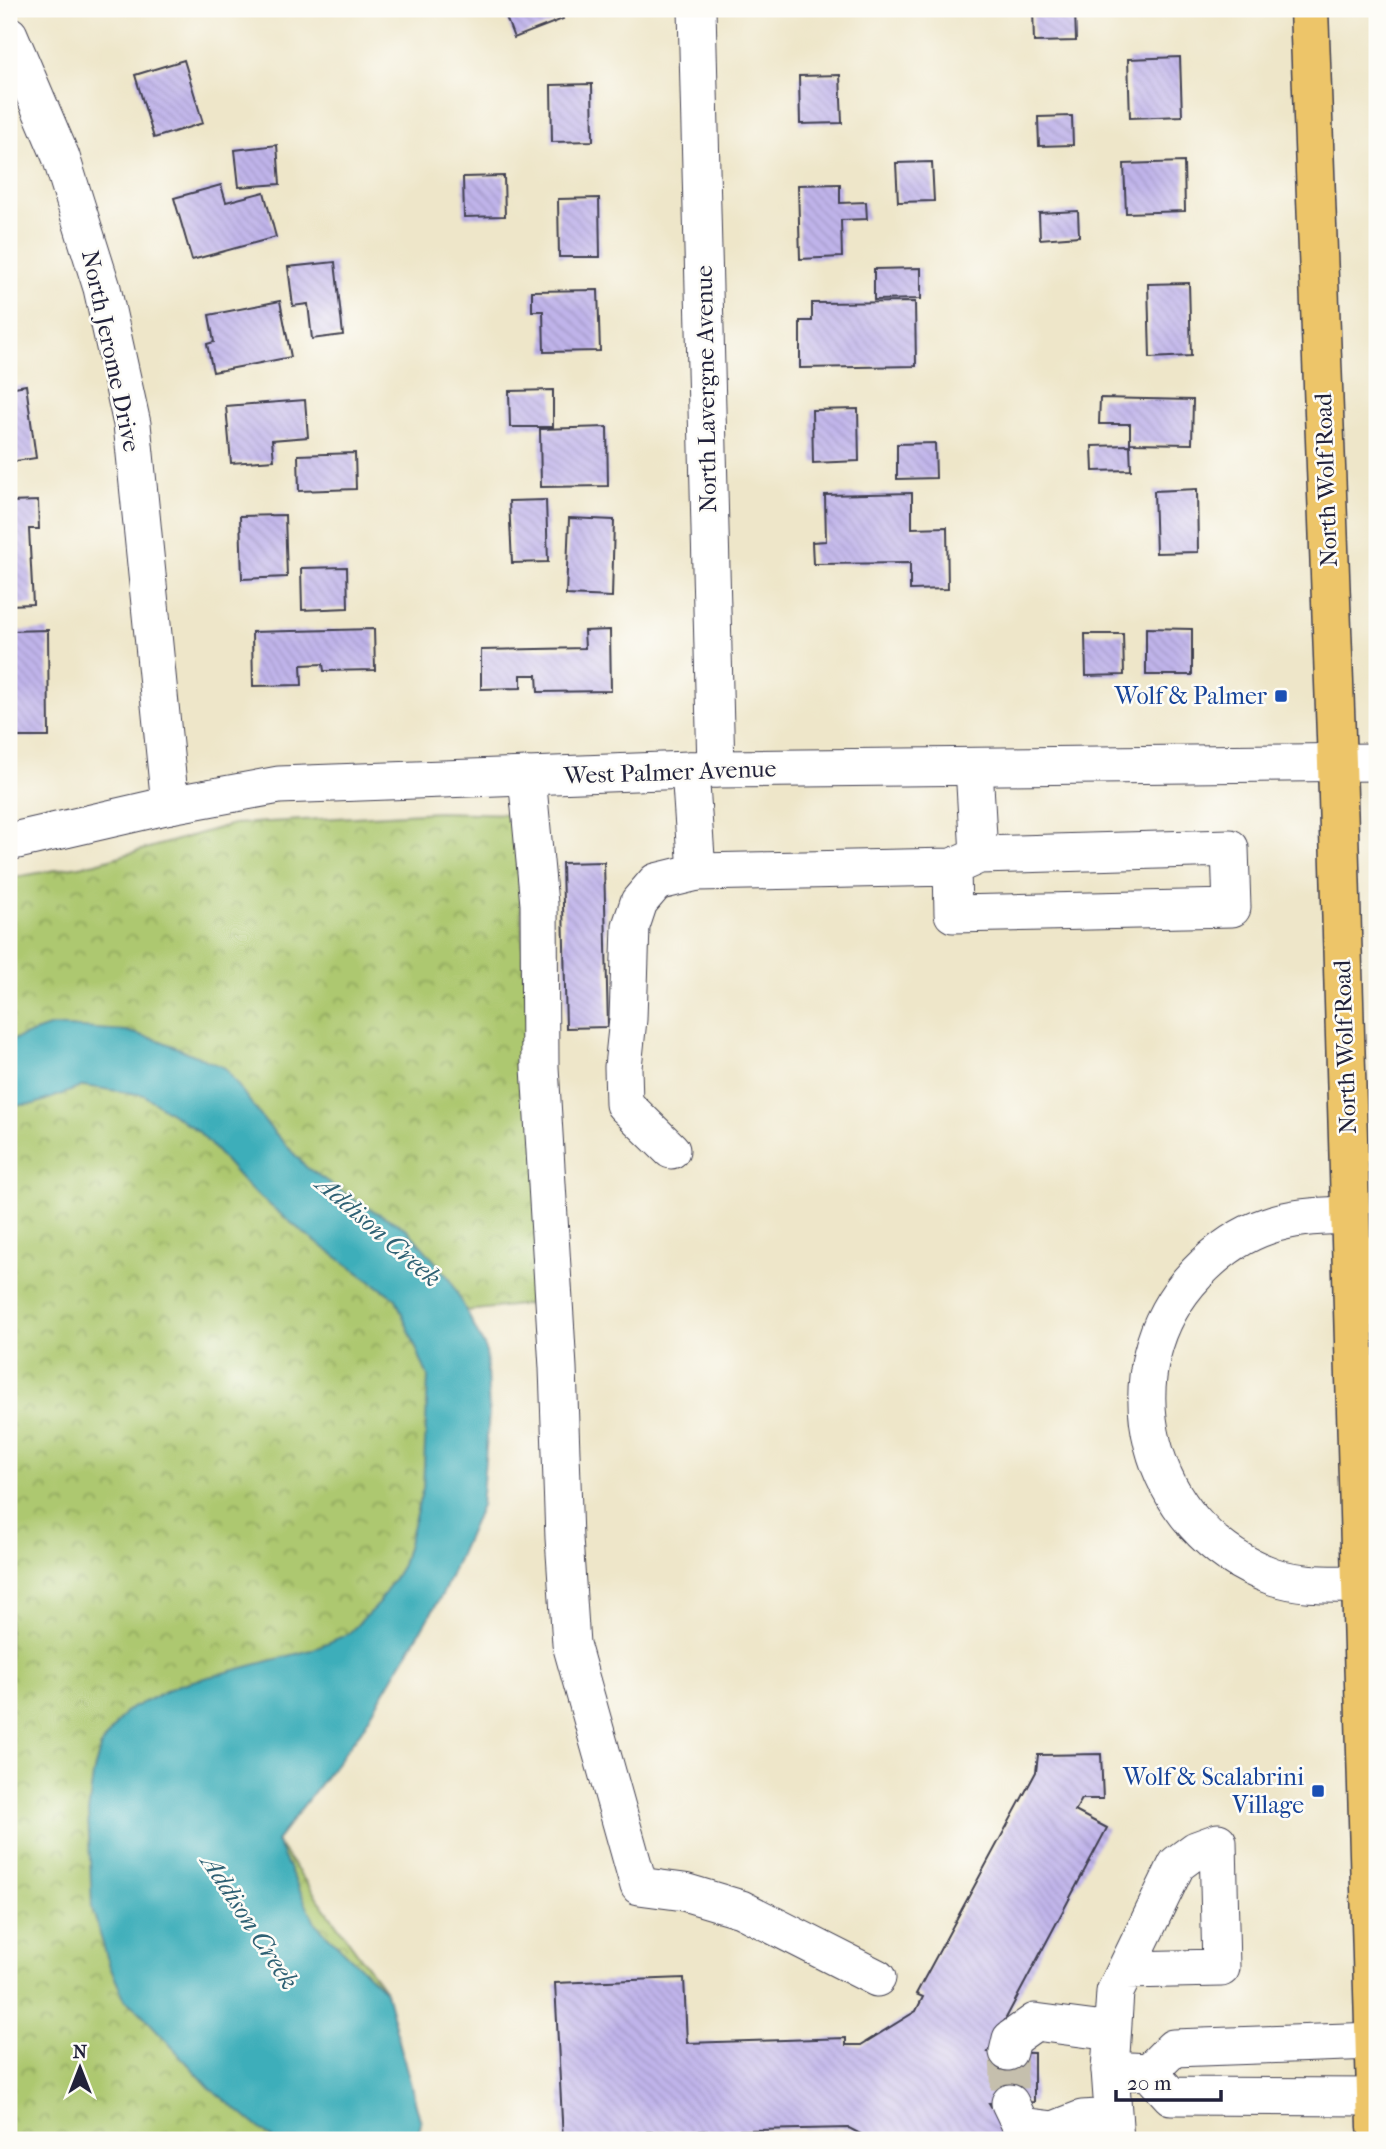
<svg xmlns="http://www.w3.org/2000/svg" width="1386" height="2149" viewBox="0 0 1386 2149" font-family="'IM FELL French Canon',serif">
<defs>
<pattern id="park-crowns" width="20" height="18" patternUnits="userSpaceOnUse" patternTransform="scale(1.75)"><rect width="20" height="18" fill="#adc86f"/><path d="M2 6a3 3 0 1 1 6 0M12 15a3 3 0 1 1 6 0" fill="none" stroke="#8ca25c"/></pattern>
<pattern id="building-back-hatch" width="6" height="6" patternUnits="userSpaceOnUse" patternTransform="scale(1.75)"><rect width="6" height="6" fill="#c0b4ea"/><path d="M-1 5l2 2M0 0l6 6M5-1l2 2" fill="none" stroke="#a59aca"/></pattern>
</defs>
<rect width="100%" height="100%" fill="#fdfcf7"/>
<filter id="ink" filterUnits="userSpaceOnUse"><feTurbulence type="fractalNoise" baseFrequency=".0143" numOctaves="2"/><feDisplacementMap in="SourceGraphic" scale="14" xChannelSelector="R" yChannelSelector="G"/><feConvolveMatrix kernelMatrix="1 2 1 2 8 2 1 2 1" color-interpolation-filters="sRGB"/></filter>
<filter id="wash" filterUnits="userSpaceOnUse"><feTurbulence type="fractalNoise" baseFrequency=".00686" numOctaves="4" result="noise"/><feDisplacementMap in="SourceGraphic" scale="28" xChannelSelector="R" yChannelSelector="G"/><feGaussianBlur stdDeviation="1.57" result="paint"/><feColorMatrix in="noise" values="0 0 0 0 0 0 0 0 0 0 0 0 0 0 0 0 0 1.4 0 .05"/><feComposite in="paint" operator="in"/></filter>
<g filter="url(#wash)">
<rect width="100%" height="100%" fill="#eee6c9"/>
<polygon fill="url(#park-crowns)" stroke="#687555" stroke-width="2" points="438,812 515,814 546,1302 466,1311 489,1413 457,1562 332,1768 276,1841 386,1992 412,2140 9,2140 9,878 96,863 233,824"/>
<polygon fill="#3eaeba" stroke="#30687a" stroke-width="2" points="52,1026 126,1031 161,1041 225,1068 265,1122 306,1167 356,1201 407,1229 450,1279 486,1350 489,1413 481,1506 443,1593 361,1731 276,1841 316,1924 386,1992 421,2123 417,2140 274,2140 209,2087 140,2012 125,2000 110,1967 92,1908 88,1813 93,1775 101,1745 126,1711 178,1685 311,1650 348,1634 379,1603 402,1565 423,1488 428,1377 396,1299 306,1235 249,1188 199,1132 144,1095 84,1086 35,1104 9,1106 9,1041"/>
<g id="blocks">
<g fill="url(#building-back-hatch)">
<polygon points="503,9 559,9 563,19 514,38"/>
<polygon points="1033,9 1075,9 1076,41 1034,42"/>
<polygon points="1180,57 1182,116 1130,118 1128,59"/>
<polygon points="184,60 203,123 154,138 135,75"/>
<polygon points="840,75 842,123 800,124 799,76"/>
<polygon points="592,84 593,141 552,142 551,85"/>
<polygon points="1072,116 1073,145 1039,146 1038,117"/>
<polygon points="277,145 280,184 239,187 235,150"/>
<polygon points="932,162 934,201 898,202 896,163"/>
<polygon points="1184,162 1185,211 1126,213 1124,164"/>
<polygon points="504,176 505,216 464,217 463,177"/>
<polygon points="840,184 840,203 866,202 867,219 841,220 842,257 800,259 798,185"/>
<polygon points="221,185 226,202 264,192 276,237 192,260 174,198"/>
<polygon points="599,198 600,257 559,257 558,199"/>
<polygon points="1078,211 1079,236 1040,239 1039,213"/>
<polygon points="335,262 343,335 312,339 308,304 293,306 288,267"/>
<polygon points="921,268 921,299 874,300 874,269"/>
<polygon points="1189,283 1191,356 1150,358 1148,284"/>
<polygon points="598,290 600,351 544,352 543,311 532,311 532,291"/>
<polygon points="280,301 291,357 213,372 207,344 214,342 209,315"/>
<polygon points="915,302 916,366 800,368 800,321 812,321 812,303"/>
<polygon points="26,385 36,458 9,462 9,388"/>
<polygon points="553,390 553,427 510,427 509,391"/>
<polygon points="1100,398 1193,400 1192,444 1130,443 1130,424 1099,424"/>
<polygon points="305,400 308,437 272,440 274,460 231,463 226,406"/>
<polygon points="858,409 859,461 813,463 812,410"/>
<polygon points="607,427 608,486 541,487 540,429"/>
<polygon points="935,443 936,478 897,479 897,444"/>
<polygon points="1130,445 1131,470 1093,471 1092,446"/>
<polygon points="355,453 356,489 299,491 298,455"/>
<polygon points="1197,489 1198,552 1156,553 1154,491"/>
<polygon points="912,493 912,528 947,527 948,589 910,590 910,563 813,564 812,542 826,541 825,495"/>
<polygon points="546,500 548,562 512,563 509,501"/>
<polygon points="38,501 39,529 29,529 33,604 9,605 9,502"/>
<polygon points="285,515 287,577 242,579 240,516"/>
<polygon points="569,518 614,520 612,597 566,595"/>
<polygon points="347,567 348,608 302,610 301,568"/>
<polygon points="1146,628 1192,629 1192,675 1146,675"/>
<polygon points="374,629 375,670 324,671 323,664 301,665 302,685 253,686 252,632"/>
<polygon points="48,630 49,737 9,737 9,631"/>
<polygon points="610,630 611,691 538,692 537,675 521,675 521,688 481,689 481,650 585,648 584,631"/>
<polygon points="1085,634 1123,634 1124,675 1086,676"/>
<polygon points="604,862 608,1027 566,1028 562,863"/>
<polygon points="1101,1754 1103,1799 1082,1799 1075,1811 1107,1828 988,2052 1034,2053 1034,2102 989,2103 1012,2140 872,2140 849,2128 647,2132 647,2140 563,2140 555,1983 684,1978 687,2043 846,2038 846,2045 861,2045 916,2011 923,1997 916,1994 1036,1772 1038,1755"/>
</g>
</g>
</g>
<g filter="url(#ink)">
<use href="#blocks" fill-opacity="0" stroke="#413f50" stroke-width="2"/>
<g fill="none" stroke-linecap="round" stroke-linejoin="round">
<polyline stroke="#c5bfad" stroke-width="37" stroke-dasharray="37 18" stroke-linecap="butt" points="1008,2052 1010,2103"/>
<g stroke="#413f50" stroke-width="39">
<g id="minor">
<polyline points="697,9 716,769"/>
<polyline points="9,35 61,157 102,288 132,424 170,805"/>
<polyline points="974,767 979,855"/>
<polyline points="690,770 697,872 952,867 979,855 1230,848 1232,908 953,914 952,867"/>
<polyline points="527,776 539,904 540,1067 558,1368 564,1538 571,1644 639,1886 684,1892 741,1909 877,1978"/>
<polyline points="9,842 170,805 279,785 716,769 1377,762"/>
<polyline points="671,1150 624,1104 623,1067 628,1019 631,926 639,902 656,882 697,872"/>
<path d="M1350 1215C1321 1216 1294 1216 1267 1226 1240 1235 1216 1253 1197 1273 1104 1370 1147 1531 1272 1576 1301 1586 1331 1584 1361 1584"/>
<polyline points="1008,2052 1011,2039 1035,2022 1112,2032"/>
<polyline points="1110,2070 1149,2072 1171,2096 1376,2097"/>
<polyline points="1149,2072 1173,2048 1375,2041"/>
<polyline points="1010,2103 1021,2126 1054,2130 1082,2119 1113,2117"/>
<polyline points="1115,2140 1110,2070 1115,1992 1177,1864 1196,1850 1218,1842 1221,1968 1126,1970"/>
</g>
</g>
<g stroke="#413f50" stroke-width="41">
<polyline id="major" points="1309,9 1337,763 1377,2127"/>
</g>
<use href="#minor" stroke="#fff" stroke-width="37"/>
<use href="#major" stroke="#edc569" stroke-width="38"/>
</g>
</g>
<g fill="#1a4fb4" stroke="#fdfcf7" stroke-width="2.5">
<rect x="1274" y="689" width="14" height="14" rx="3.5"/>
<rect x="1311" y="1784" width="14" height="14" rx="3.5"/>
</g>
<g text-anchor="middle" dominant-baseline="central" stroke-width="5" stroke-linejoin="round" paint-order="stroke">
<g font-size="24" fill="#22223b" stroke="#fdfcf7">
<text transform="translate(111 351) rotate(78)">North Jerome Drive</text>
<text transform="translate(706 389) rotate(-91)">North Lavergne Avenue</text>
<text transform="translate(1326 480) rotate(-92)">North Wolf Road</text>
<text transform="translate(670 772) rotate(-2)">West Palmer Avenue</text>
<text transform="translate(1345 1047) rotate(-92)">North Wolf Road</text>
</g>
<g font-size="24" fill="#164399" stroke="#fdfcf7" text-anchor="end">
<text x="1267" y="696">Wolf &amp; Palmer</text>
<text x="1304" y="1777">Wolf &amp; Scalabrini<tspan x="1304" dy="28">Village</tspan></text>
</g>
<g font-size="26" font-style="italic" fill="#2f6174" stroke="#fdfcf7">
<text transform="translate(379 1231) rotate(41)">Addison Creek</text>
<text transform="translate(250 1922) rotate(57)">Addison Creek</text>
</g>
</g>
<rect width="1386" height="2149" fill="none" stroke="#fdfcf7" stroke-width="35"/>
<g transform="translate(80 2068)" stroke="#fdfcf7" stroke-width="5" paint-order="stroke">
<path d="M0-5L12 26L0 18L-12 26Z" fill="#22223b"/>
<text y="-10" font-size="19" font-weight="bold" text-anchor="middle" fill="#22223b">N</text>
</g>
<path d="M1116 2090v10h105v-10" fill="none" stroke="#22223b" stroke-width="3.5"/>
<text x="1127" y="2090" font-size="21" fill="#22223b" stroke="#fdfcf7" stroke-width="5" paint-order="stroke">20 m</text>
</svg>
